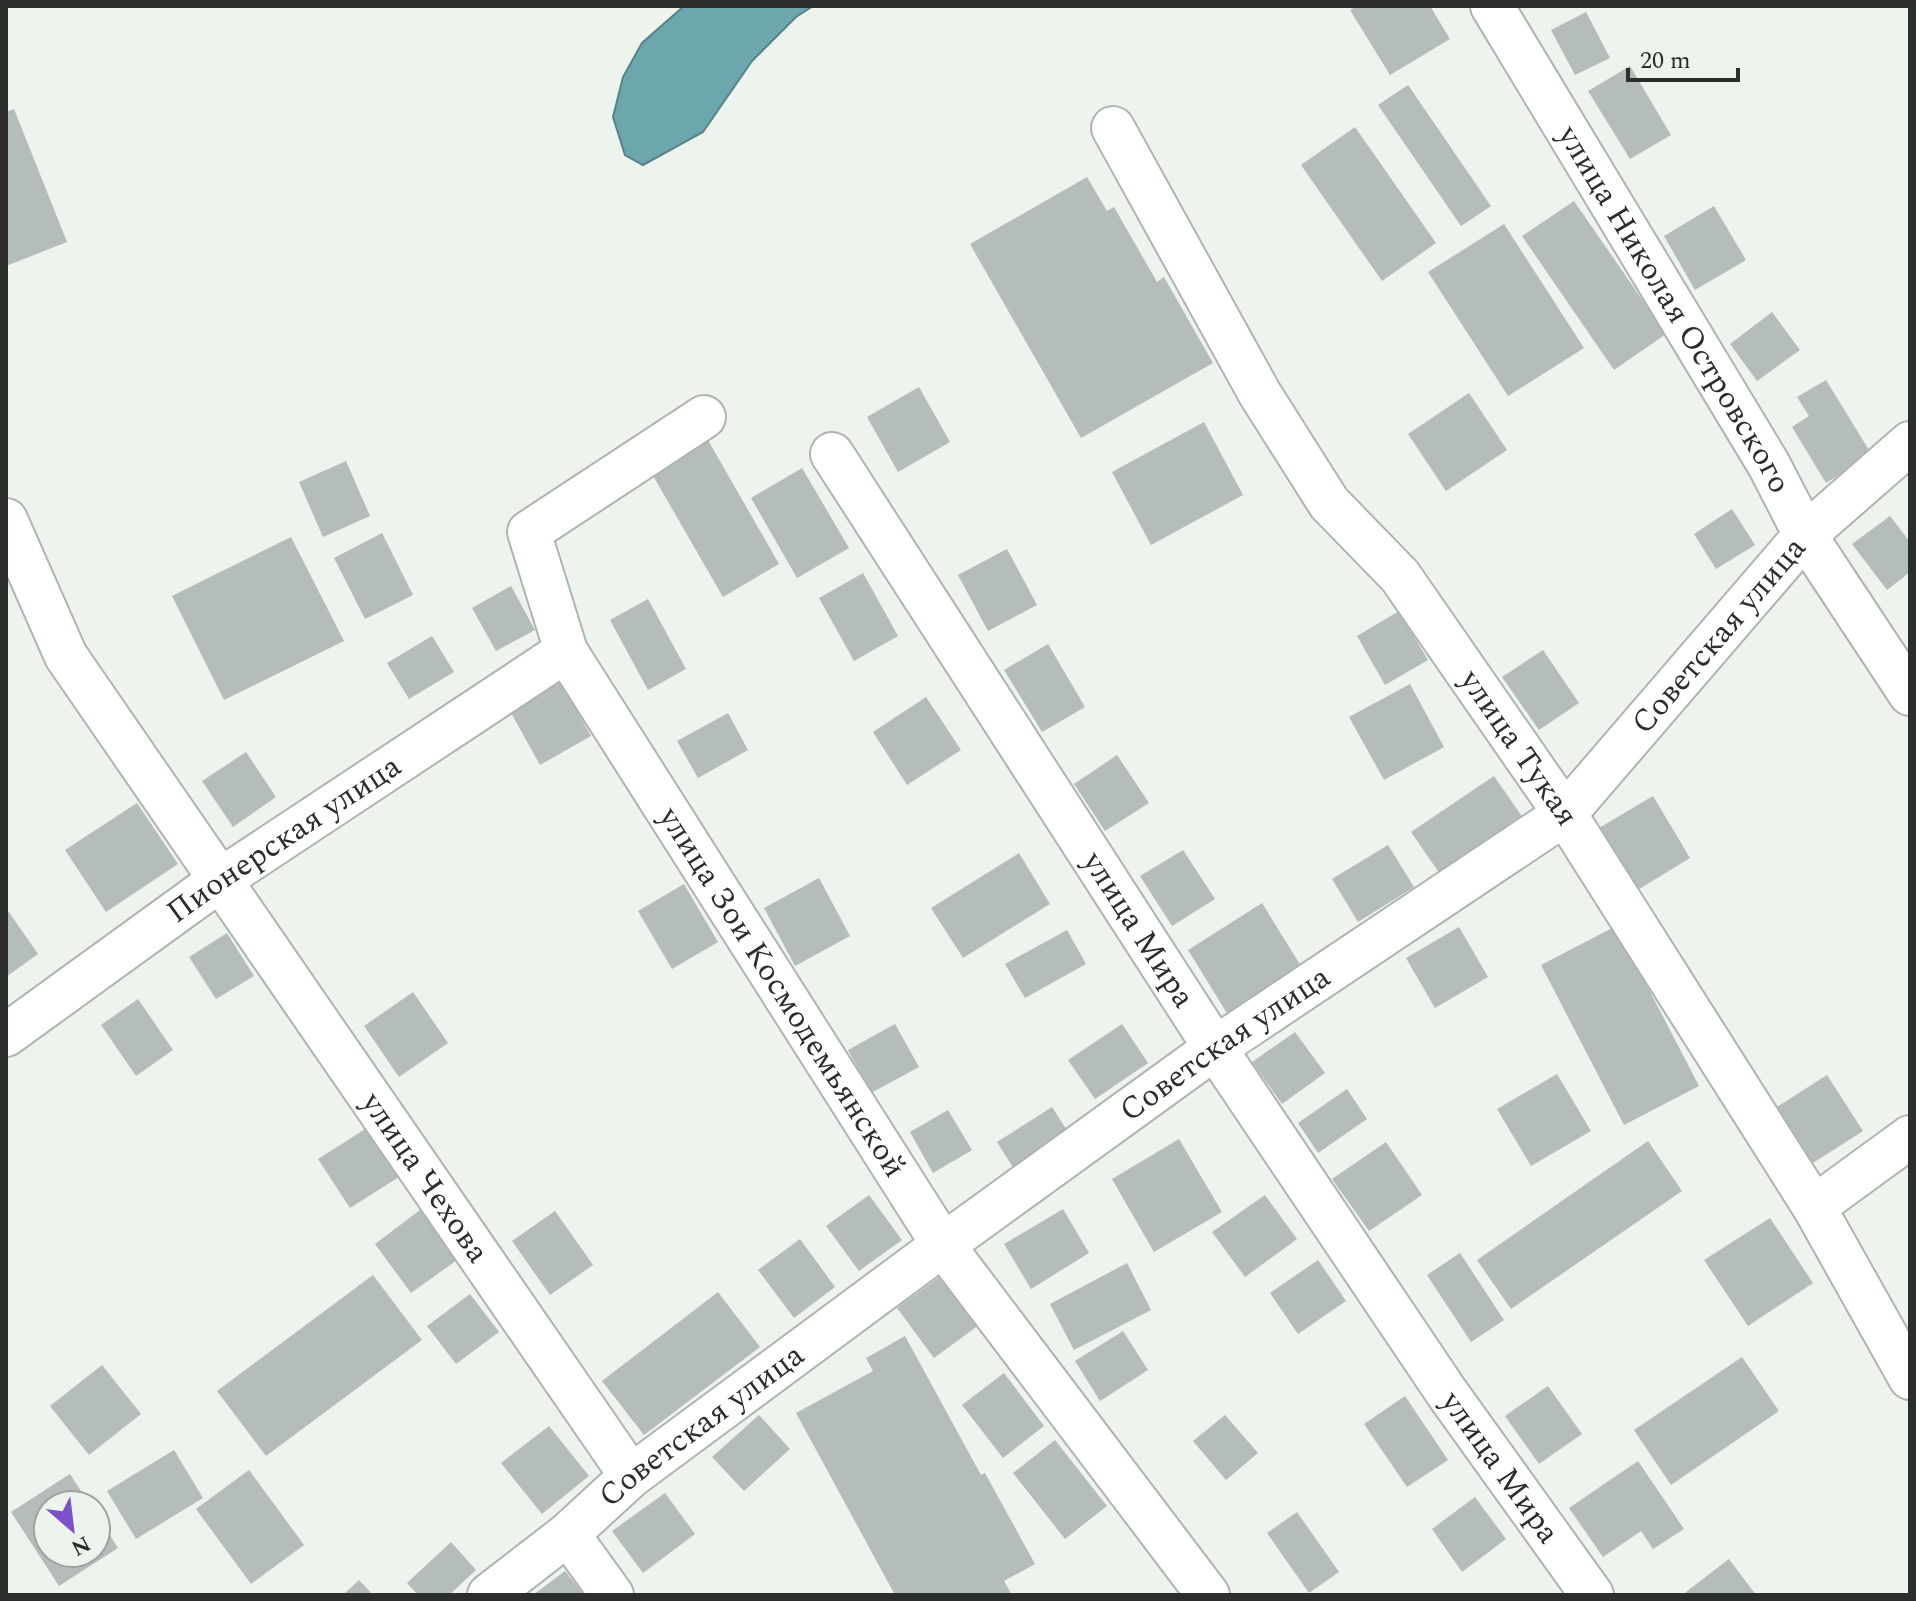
<svg xmlns="http://www.w3.org/2000/svg" width="1916" height="1601" viewBox="0 0 1916 1601" font-family="Spectral,serif">
<rect width="100%" height="100%" fill="#edf3ed"/>
<polygon fill="#6ca7ad" stroke="#598386" stroke-width="2" points="684,6 813,6 796,17 752,61 703,132 643,165 625,155 613,117 623,77 642,43"/>
<g fill="#b4bdba">
<polygon points="1357,6 1430,6 1450,39 1390,75 1350,10"/>
<polygon points="1586,12 1610,58 1575,75 1551,30"/>
<polygon points="1630,66 1671,135 1630,159 1588,91"/>
<polygon points="1408,85 1491,206 1461,226 1378,105"/>
<polygon points="14,109 67,242 6,266 6,112"/>
<polygon points="1355,127 1436,243 1382,281 1301,165"/>
<polygon points="1087,177 1107,211 1114,207 1157,282 1164,277 1213,363 1081,438 970,244"/>
<polygon points="1574,201 1666,334 1614,370 1522,236"/>
<polygon points="1714,206 1746,260 1695,290 1664,236"/>
<polygon points="1504,224 1584,348 1508,396 1428,272"/>
<polygon points="1772,312 1800,350 1757,381 1730,344"/>
<polygon points="1826,380 1872,455 1826,483 1792,427 1809,416 1797,397"/>
<polygon points="919,387 950,442 898,472 867,417"/>
<polygon points="1469,393 1507,450 1446,491 1408,434"/>
<polygon points="1204,422 1243,495 1151,545 1112,472"/>
<polygon points="705,435 779,564 723,597 648,467"/>
<polygon points="346,461 370,516 323,537 299,482"/>
<polygon points="802,468 849,548 797,578 751,498"/>
<polygon points="1732,509 1755,545 1716,569 1694,534"/>
<polygon points="1890,516 1910,542 1910,572 1887,590 1852,544"/>
<polygon points="382,533 413,595 365,619 334,558"/>
<polygon points="291,537 344,641 224,700 172,596"/>
<polygon points="1007,549 1037,605 988,631 958,575"/>
<polygon points="863,573 898,636 854,661 819,598"/>
<polygon points="511,586 535,630 496,651 472,608"/>
<polygon points="648,599 686,669 648,690 610,620"/>
<polygon points="1399,611 1428,660 1385,685 1357,636"/>
<polygon points="432,636 454,672 409,699 387,663"/>
<polygon points="1048,644 1085,707 1042,732 1004,670"/>
<polygon points="1543,650 1579,703 1539,730 1502,677"/>
<polygon points="561,682 591,736 540,765 510,711"/>
<polygon points="1410,684 1444,747 1384,780 1349,717"/>
<polygon points="926,697 961,750 907,785 873,732"/>
<polygon points="728,713 748,750 698,778 677,741"/>
<polygon points="246,752 276,797 233,827 202,781"/>
<polygon points="1117,755 1149,803 1105,831 1074,784"/>
<polygon points="1494,776 1523,818 1440,874 1411,832"/>
<polygon points="1653,796 1690,858 1636,891 1599,828"/>
<polygon points="137,803 178,864 106,912 65,850"/>
<polygon points="1388,845 1414,887 1358,922 1332,879"/>
<polygon points="1183,850 1215,899 1172,926 1140,876"/>
<polygon points="1019,853 1050,904 963,958 931,908"/>
<polygon points="819,878 850,936 795,966 764,908"/>
<polygon points="684,884 718,942 672,969 638,911"/>
<polygon points="1262,903 1304,971 1230,1018 1188,950"/>
<polygon points="6,908 38,954 6,977"/>
<polygon points="1616,926 1699,1086 1624,1125 1541,965"/>
<polygon points="1459,927 1488,977 1435,1008 1406,958"/>
<polygon points="1067,930 1086,964 1025,998 1005,964"/>
<polygon points="227,933 254,976 216,999 189,957"/>
<polygon points="413,992 448,1043 399,1077 364,1026"/>
<polygon points="138,999 173,1050 136,1076 101,1025"/>
<polygon points="895,1024 919,1067 871,1093 848,1050"/>
<polygon points="1122,1024 1148,1063 1095,1099 1068,1060"/>
<polygon points="1295,1032 1325,1073 1282,1104 1252,1062"/>
<polygon points="1557,1074 1591,1131 1531,1166 1497,1109"/>
<polygon points="1827,1075 1863,1131 1813,1163 1777,1107"/>
<polygon points="1347,1089 1367,1119 1318,1153 1298,1123"/>
<polygon points="1052,1107 1070,1135 1014,1169 997,1142"/>
<polygon points="948,1110 972,1150 933,1173 910,1132"/>
<polygon points="370,1126 402,1175 350,1208 318,1159"/>
<polygon points="1179,1139 1222,1212 1154,1252 1112,1179"/>
<polygon points="1648,1141 1682,1191 1511,1309 1477,1260"/>
<polygon points="1386,1142 1422,1195 1369,1231 1332,1179"/>
<polygon points="869,1195 902,1240 859,1271 826,1226"/>
<polygon points="1265,1195 1297,1239 1245,1277 1212,1232"/>
<polygon points="1063,1209 1089,1253 1031,1289 1004,1244"/>
<polygon points="420,1210 457,1260 411,1293 375,1244"/>
<polygon points="555,1211 593,1265 550,1295 512,1241"/>
<polygon points="1770,1218 1813,1283 1748,1326 1704,1260"/>
<polygon points="800,1239 835,1287 794,1318 758,1270"/>
<polygon points="1460,1253 1504,1320 1471,1342 1427,1275"/>
<polygon points="1318,1260 1346,1301 1298,1334 1270,1293"/>
<polygon points="1127,1263 1151,1310 1074,1350 1050,1304"/>
<polygon points="373,1275 422,1340 266,1456 217,1391"/>
<polygon points="942,1275 979,1325 934,1358 897,1308"/>
<polygon points="718,1292 760,1347 644,1435 602,1381"/>
<polygon points="470,1294 499,1332 456,1364 427,1326"/>
<polygon points="1123,1331 1148,1370 1100,1401 1075,1361"/>
<polygon points="905,1336 981,1475 985,1473 1035,1564 1004,1581 1012,1595 895,1595 796,1413 873,1371 866,1358"/>
<polygon points="1742,1357 1779,1411 1671,1485 1634,1430"/>
<polygon points="102,1365 141,1414 89,1455 50,1406"/>
<polygon points="1004,1373 1044,1426 1003,1458 962,1405"/>
<polygon points="1548,1386 1582,1434 1539,1464 1505,1416"/>
<polygon points="1405,1396 1448,1460 1407,1487 1364,1424"/>
<polygon points="759,1415 790,1449 744,1491 712,1457"/>
<polygon points="1225,1415 1258,1453 1226,1480 1193,1441"/>
<polygon points="549,1426 589,1476 542,1514 501,1463"/>
<polygon points="1055,1440 1107,1506 1065,1539 1013,1473"/>
<polygon points="174,1450 203,1498 136,1539 107,1491"/>
<polygon points="1638,1461 1684,1529 1653,1549 1641,1531 1603,1557 1569,1508"/>
<polygon points="249,1470 304,1545 251,1584 196,1509"/>
<polygon points="70,1474 90,1505 48,1505 48,1553 96,1553 96,1513 118,1548 59,1586 11,1512"/>
<polygon points="665,1493 695,1534 643,1573 612,1531"/>
<polygon points="1475,1497 1506,1539 1462,1572 1432,1529"/>
<polygon points="1297,1512 1339,1572 1309,1593 1267,1533"/>
<polygon points="451,1542 476,1570 449,1595 418,1595 407,1583"/>
<polygon points="1729,1559 1756,1595 1682,1595"/>
<polygon points="565,1571 584,1595 533,1595"/>
<polygon points="359,1580 373,1595 343,1595"/>
</g>
<g fill="none" stroke-linecap="round" stroke-linejoin="round">
<g stroke="#aeb4ae" stroke-width="46">
<g id="minor">
<path id="s1" d="M1492 6 1769 465 1805 535 1910 694"/>
<path id="s2" d="M1113 128 1260 394 1329 503 1400 576 1565 814 1814 1207 1910 1378"/>
<path id="s3" d="M704 417 529 532 566 651 574 664 943 1245 1208 1595"/>
<path id="s4" d="M832 454 1215 1048 1447 1393 1592 1595"/>
<path id="s5" d="M6 520 66 656 631 1476"/>
<path id="s6" d="M6 1035 220 880 566 651"/>
<polyline points="1814,1207 1910,1137"/>
<polyline points="568,1534 612,1595"/>
<path id="s7" d="M489 1595 568 1534 631 1476 943 1245 1215 1048 1565 814 1805 535 1910 443"/>
</g>
</g>
<use href="#minor" stroke="#fff" stroke-width="42"/>
</g>
<g text-anchor="middle" dominant-baseline="central" stroke-width="6" stroke-linejoin="round" paint-order="stroke">
<g font-size="32" fill="#2c2e2c" stroke="#edf3ed">
<text stroke="none"><textPath href="#s1" startOffset="354">улица Николая Островского</textPath></text>
<text stroke="none"><textPath href="#s7" startOffset="1566">Советская улица</textPath></text>
<text stroke="none"><textPath href="#s2" startOffset="744">улица Тукая</textPath></text>
<text stroke="none"><textPath href="#s6" startOffset="340">Пионерская улица</textPath></text>
<text stroke="none"><textPath href="#s4" startOffset="566">улица Мира</textPath></text>
<text stroke="none"><textPath href="#s3" startOffset="738">улица Зои Космодемьянской</textPath></text>
<text stroke="none"><textPath href="#s7" startOffset="920">Советская улица</textPath></text>
<text stroke="none"><textPath href="#s5" startOffset="782">улица Чехова</textPath></text>
<text stroke="none"><textPath href="#s7" startOffset="272">Советская улица</textPath></text>
<text stroke="none"><textPath href="#s4" startOffset="1214">улица Мира</textPath></text>
</g>
</g>
<rect width="1916" height="1601" fill="none" stroke="#2c2e2c" stroke-width="16"/>
<g transform="translate(72 1529) rotate(152)"><circle r="38" fill="#edf3ed" stroke="#a0a4a0" stroke-width="2"/>
<path d="M0-6L14 30L0 20L-14 30Z" fill="#7c50c9"/>
<text y="-12" font-size="22" font-weight="bold" text-anchor="middle" fill="#2c2e2c">N</text>
</g>
<path d="M1628 68v12h110v-12" fill="none" stroke="#2c2e2c" stroke-width="4"/>
<text x="1640" y="68" font-size="24" fill="#2c2e2c" stroke="#edf3ed" stroke-width="6" paint-order="stroke">20 m</text>
</svg>
